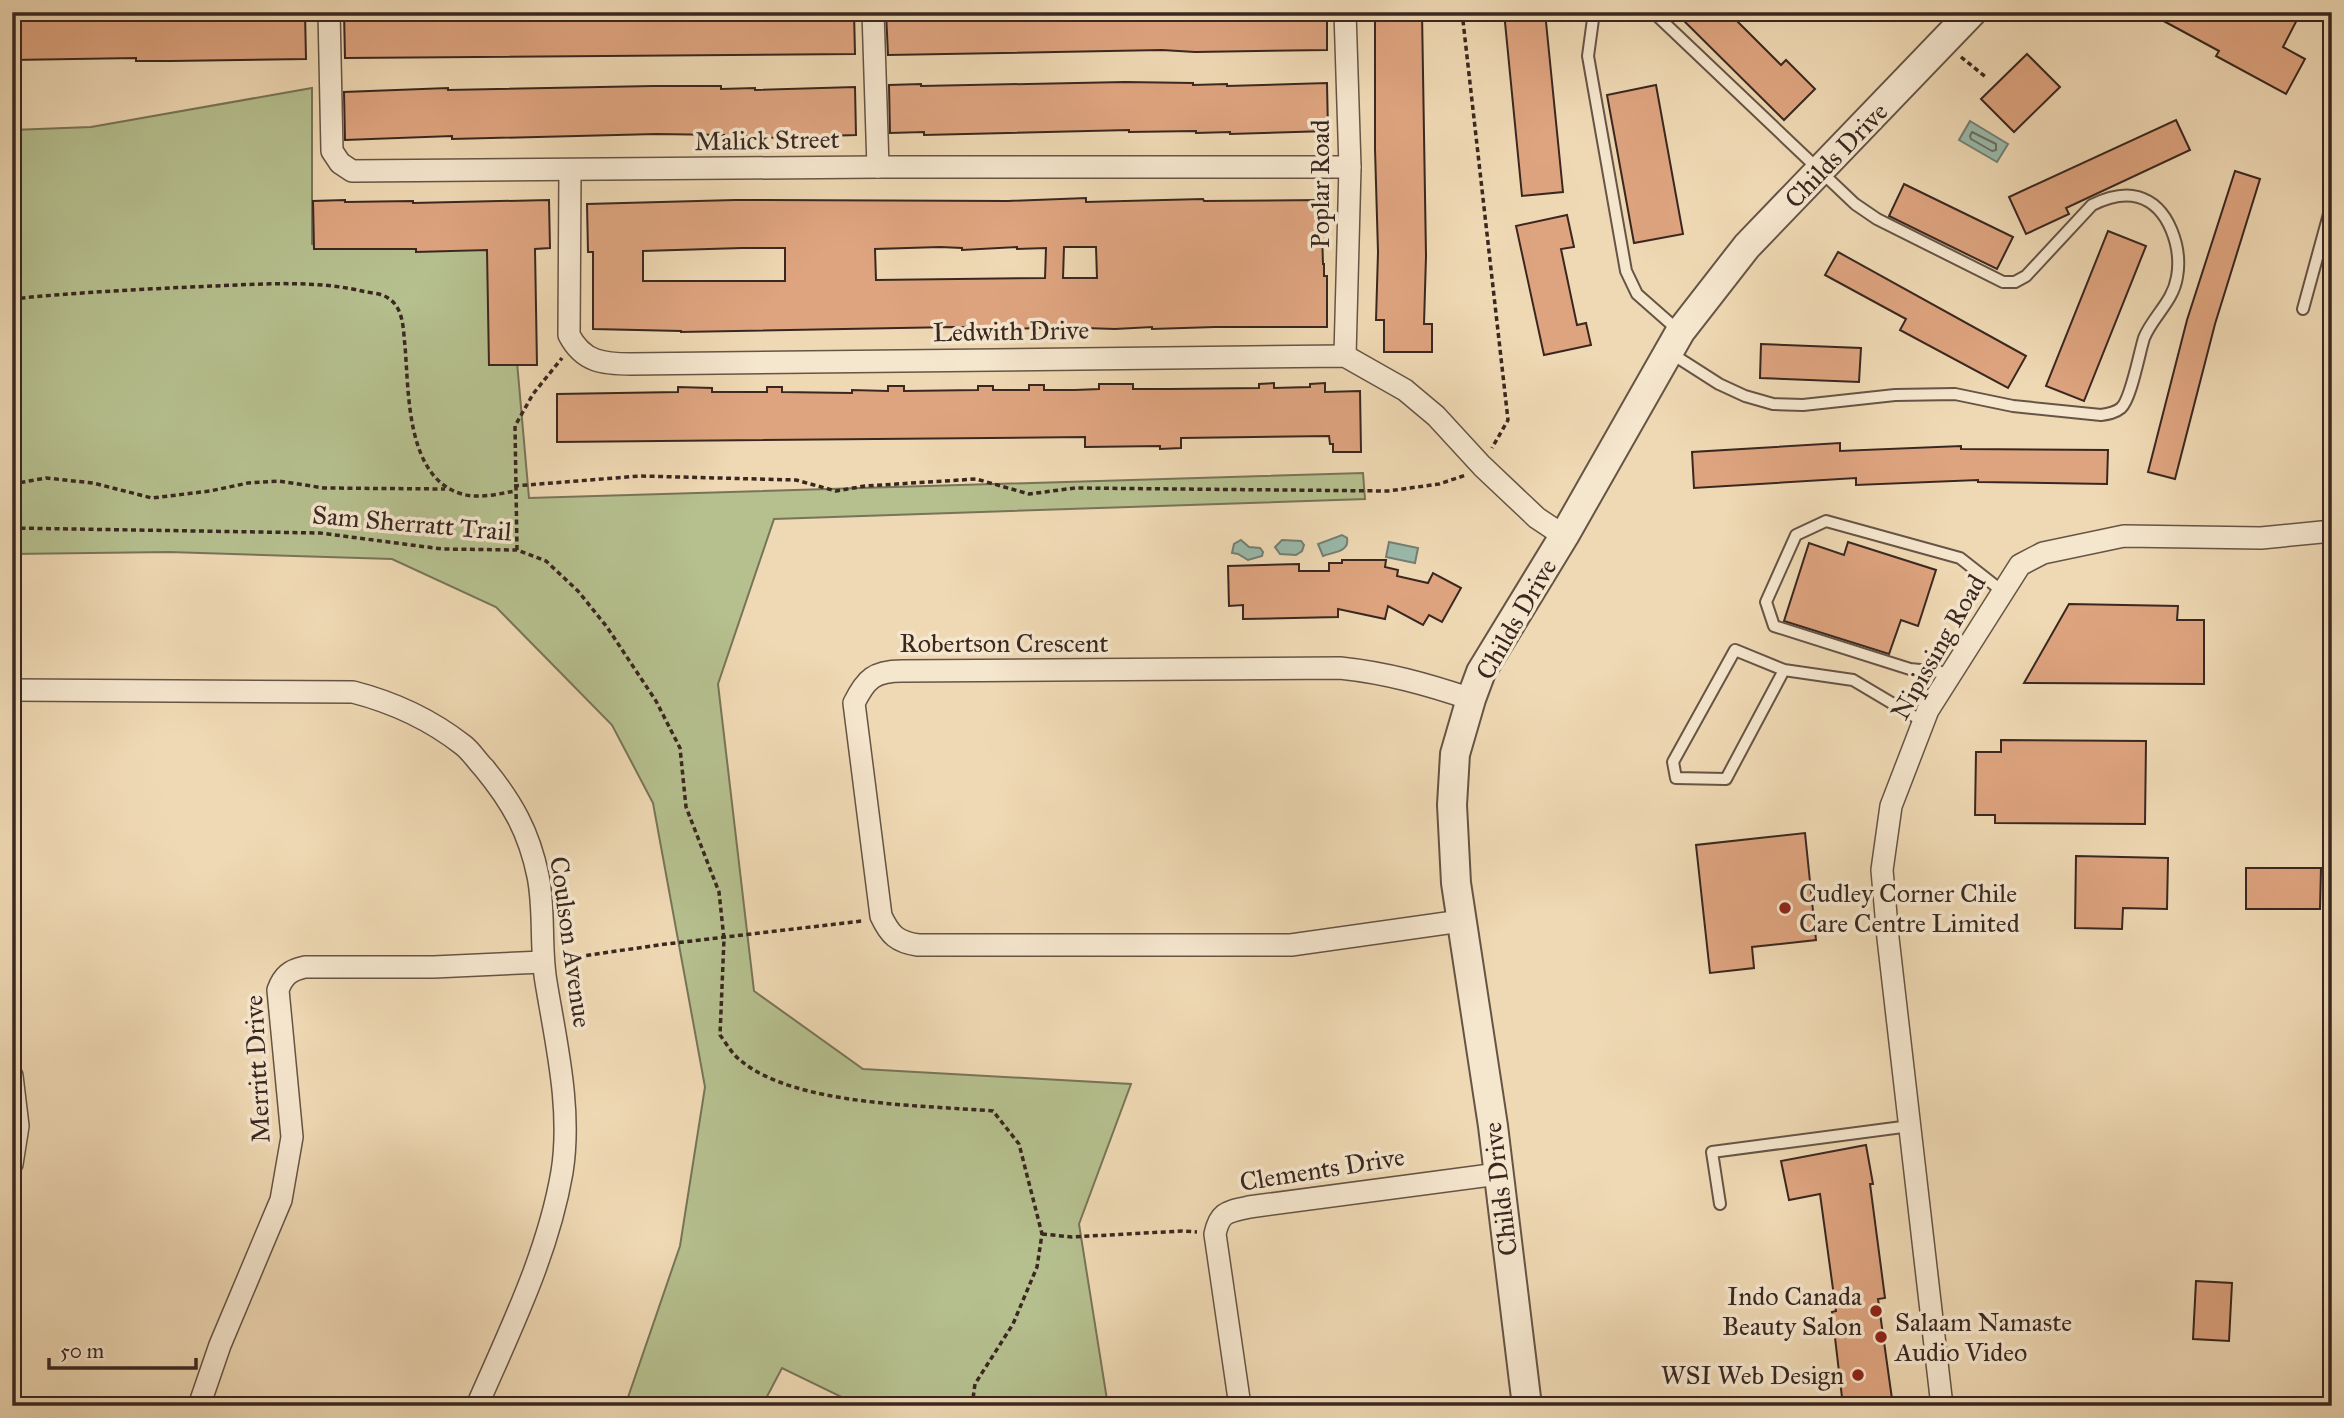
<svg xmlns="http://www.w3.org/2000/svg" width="2344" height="1418" viewBox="0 0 2344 1418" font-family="'IM FELL Great Primer',serif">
<rect width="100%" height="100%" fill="#efd9b4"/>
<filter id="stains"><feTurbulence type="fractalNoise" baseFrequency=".00286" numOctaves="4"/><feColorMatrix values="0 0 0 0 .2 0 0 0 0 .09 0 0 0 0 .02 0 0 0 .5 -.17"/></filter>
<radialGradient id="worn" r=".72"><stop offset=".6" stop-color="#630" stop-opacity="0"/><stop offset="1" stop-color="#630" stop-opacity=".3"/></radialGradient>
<polygon fill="#b6c08f" stroke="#787458" stroke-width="2" points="312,88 312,244 446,250 480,245 496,259 511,294 529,498 1363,473 1365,499 774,519 718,684 754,991 863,1069 1131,1084 1079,1224 1108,1406 860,1406 782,1368 762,1406 625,1406 680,1246 705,1087 653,803 612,725 496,607 392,559 169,552 12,554 12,130 91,127"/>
<g fill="#9abaab" stroke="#737f73" stroke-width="2">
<polygon points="1970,121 2008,144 1997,162 1959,140"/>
<path d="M1342 535 1347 538C1350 552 1333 552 1323 556L1318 544Z"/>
<polygon points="1241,540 1249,547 1260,548 1263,552 1262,556 1248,560 1238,554 1232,553 1234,544"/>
<polygon points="1282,540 1301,541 1304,545 1302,551 1296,555 1280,554 1275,547"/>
<polygon points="1389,542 1418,548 1415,563 1386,557"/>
</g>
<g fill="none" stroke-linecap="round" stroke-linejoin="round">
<polygon stroke="#6a7066" stroke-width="2" points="1972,132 1996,144 1996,150 1992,151 1971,139 1970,136"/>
</g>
<g fill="#dea47f" stroke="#392720" stroke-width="2" fill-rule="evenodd">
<polygon points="12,12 305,12 306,59 171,61 136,61 136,58 12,60"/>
<polygon points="344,12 854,12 855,54 345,58"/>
<polygon points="886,12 1327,12 1327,50 1195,52 1162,50 888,55"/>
<polygon points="1375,12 1422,12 1426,256 1424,324 1432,324 1432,352 1384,352 1384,320 1376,320 1378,252 1375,149"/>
<polygon points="1504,12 1545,12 1563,192 1522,196"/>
<polygon points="1675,12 1728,12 1781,65 1786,60 1815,89 1784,120"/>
<polygon points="2147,12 2301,12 2283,47 2305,59 2286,94 2216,56 2219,51"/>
<polygon points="2027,54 2060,87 2014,132 1981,99"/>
<polygon points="1125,82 1193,83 1193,85 1227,84 1227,86 1327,83 1328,131 1230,134 1230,132 1196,133 1196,131 1129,132 1129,130 924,135 924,132 890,133 889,85 921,84 921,86"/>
<polygon points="1656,85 1683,234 1634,243 1607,95"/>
<polygon points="653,86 721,86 721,89 755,88 755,90 855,87 856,135 758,138 758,136 724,137 724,135 656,134 452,139 452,136 345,140 344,92 448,88 448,90"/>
<polygon points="2176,120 2190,150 2066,208 2069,214 2026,234 2009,197"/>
<polygon points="2235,171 2260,179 2215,324 2175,479 2148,472 2187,320"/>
<polygon points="1904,184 2013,237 1997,269 1889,216"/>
<path d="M1086 198V202L1203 199 1204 201 1321 200 1323 264H1324V276H1327V327H1215L1152 329V327L1115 329 1054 327 995 330V328L954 327 681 332V331L593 329V252H588L587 204 735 200 1008 201ZM940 247 962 248V250L1017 247V249L1046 248 1045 278 876 280 875 249ZM1064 247H1096L1097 278H1063ZM742 248H785V281H643V251Z"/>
<polygon points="345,200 345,202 413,201 413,203 549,200 550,248 535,249 537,365 489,365 487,250 416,252 416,249 314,249 313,201"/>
<polygon points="1567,215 1574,247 1561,249 1577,325 1586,323 1591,345 1544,355 1516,226"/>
<polygon points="2108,231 2146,246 2084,401 2046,386"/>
<polygon points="1838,252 2026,356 2008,388 1900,330 1906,319 1825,275"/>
<polygon points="1761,344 1861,348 1859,382 1760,378"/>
<polygon points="1274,383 1274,388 1310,387 1310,384 1325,383 1325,392 1360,391 1361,452 1333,452 1333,444 1330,444 1329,436 1181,438 1181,448 1160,449 1160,446 1085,447 1085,437 557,442 557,394 678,392 678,387 712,388 712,392 767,392 767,387 782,387 782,392 852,393 852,390 888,391 888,386 904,386 904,391 978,390 978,386 993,386 993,390 1029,390 1029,385 1044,385 1044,390 1075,390 1099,389 1099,384 1133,384 1133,389 1170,389 1259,388 1259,384"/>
<polygon points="1840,443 1840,451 1961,446 1961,449 2108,450 2107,484 1978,482 1978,480 1856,485 1856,478 1694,488 1692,452"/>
<polygon points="1848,542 1936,570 1918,626 1901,620 1889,654 1784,621 1809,543 1844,555"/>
<polygon points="1342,560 1386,560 1385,567 1398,570 1397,576 1428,583 1433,573 1461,588 1442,622 1429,615 1423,625 1388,606 1385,619 1338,609 1338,617 1243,619 1243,605 1229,606 1228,566 1299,564 1299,571 1329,571 1329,563 1342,563"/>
<polygon points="2069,604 2178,606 2177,620 2204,620 2204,684 2024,683"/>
<polygon points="2001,740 2146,741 2145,824 1995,823 1995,815 1975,815 1976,752 2001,752"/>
<polygon points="1805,833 1816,940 1752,947 1754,968 1710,973 1696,845"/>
<polygon points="2076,856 2168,858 2167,909 2123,908 2122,929 2075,928"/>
<polygon points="2246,868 2321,868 2320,909 2246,909"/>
<polygon points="1866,1145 1873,1184 1870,1184 1885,1298 1878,1299 1893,1406 1843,1406 1832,1312 1836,1311 1820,1194 1789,1200 1781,1161"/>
<polygon points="2196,1281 2232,1283 2229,1341 2193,1339"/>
</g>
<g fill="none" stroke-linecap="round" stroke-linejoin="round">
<g stroke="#665445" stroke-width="14">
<g id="service">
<polyline points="1594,12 1588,56 1626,271 1637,294 1679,331"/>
<path d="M1653 12 1855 204 1877 219 2003 282H2015L2026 276 2092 205C2106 198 2123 193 2138 197 2170 206 2182 249 2177 277 2173 302 2153 316 2144 338 2139 354 2131 399 2121 408 2115 413 2108 414 2101 415L2013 406 1955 394 1895 395 1803 405 1773 404 1745 396 1719 384 1669 352"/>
<polyline points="2303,309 2332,203"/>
<polyline points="1784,670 1726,779 1676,778 1673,762 1735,650 1784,670 1853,680 1922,721"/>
<polyline points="1951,673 1910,669 1774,626 1766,602 1796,535 1826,521 1960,558 2002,591"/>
<polyline points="1720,1204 1712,1152 1910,1126"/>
</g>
</g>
<g stroke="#665445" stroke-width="24">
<g id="minor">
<polyline points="329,12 332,151 340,163 352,171 878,167 1350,167"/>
<polyline points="873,12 878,167"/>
<path d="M570 171 569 335C583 362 603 364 631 364L1345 356 1405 390 1436 416 1482 466 1537 518 1564 536"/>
<polyline points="1345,356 1350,167 1345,12"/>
<path d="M12 690 353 692C392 702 431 720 463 745 471 751 477 761 484 768 512 802 529 832 538 876 545 910 540 947 546 982 556 1043 572 1109 562 1172 548 1254 510 1330 477 1406"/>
<path d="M1461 921 1291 945H918C897 942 890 935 881 916L854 703C866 679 874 671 902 671L1340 668C1387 673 1426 684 1471 699"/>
<polyline points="12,1076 18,1126 12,1164"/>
<path d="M199 1406 220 1345 281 1200 292 1137 278 990C283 976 290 970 305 967H434L543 962"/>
<path d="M1240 1406 1215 1234C1220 1211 1228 1212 1249 1207L1498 1174"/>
<polyline points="1942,1406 1888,938 1882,870 1891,806 1928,710 2020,565 2043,553 2124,536 2261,538 2332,531"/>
</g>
</g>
<g stroke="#665445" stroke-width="32">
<polyline id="tertiary" points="1527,1406 1493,1126 1456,883 1452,805 1455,754 1471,699 1481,672 1564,536 1680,332 1747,246 1972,12"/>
</g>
<g stroke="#392720" stroke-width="3.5" stroke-dasharray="5 3.5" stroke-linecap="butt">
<polyline points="1462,12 1508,420 1492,448"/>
<polyline points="1961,57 1987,78"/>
<path d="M12 299C79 292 147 289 214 286 263 284 314 280 362 291 370 293 381 293 388 298 404 308 403 329 405 346 409 393 406 478 462 494 478 499 498 494 515 491"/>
<polyline points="12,484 46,478 93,483 152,498 210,491 248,483 279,481 324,488 445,489"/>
<polyline points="514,486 640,476 796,480 836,491 865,486 976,479 1029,494 1075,488 1388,491 1439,484 1466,475"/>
<path d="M12 528 320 533 442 549 517 550 546 561 578 591 607 627 656 701 680 748 686 807 719 892 724 939 720 1035C726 1043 732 1054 740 1060 794 1106 923 1105 993 1111L1019 1144 1042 1234 1037 1267 1013 1324 975 1384 972 1406"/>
<polyline points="517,550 515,426 533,394 562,358"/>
<polyline points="561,959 666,944 862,921"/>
<polyline points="1042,1234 1072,1237 1182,1231 1197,1232"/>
</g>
<use href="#service" stroke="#f5e6ce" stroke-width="10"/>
<use href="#minor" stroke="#f5e6ce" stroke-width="21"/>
<use href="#tertiary" stroke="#f5e6ce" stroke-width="28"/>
</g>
<g fill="#8f2418" stroke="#f5e6ce" stroke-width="2.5">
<circle cx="1785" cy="908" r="7"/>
<circle cx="1876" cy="1311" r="7"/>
<circle cx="1881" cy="1337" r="7"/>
<circle cx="1858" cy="1375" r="7"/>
</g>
<g text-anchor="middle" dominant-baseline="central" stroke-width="7" stroke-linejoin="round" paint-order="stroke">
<g font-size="26" fill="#392720" stroke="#f5e6ce">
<text transform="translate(767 140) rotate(-1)">Malick Street</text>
<text transform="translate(1836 155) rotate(-46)">Childs Drive</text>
<text transform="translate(1320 184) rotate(-90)">Poplar Road</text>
<text transform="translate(1011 331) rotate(-1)">Ledwith Drive</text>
<text transform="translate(412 523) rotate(5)">Sam Sherratt Trail</text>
<text transform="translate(1516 619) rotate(-60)">Childs Drive</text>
<text x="1004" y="643">Robertson Crescent</text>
<text transform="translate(1938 647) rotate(-60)">Nipissing Road</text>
<text transform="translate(571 942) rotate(82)">Coulson Avenue</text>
<text transform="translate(257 1069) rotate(-93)">Merritt Drive</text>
<text transform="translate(1322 1169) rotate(-9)">Clements Drive</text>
<text transform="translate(1500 1189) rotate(-97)">Childs Drive</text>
</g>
<g font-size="26" fill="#392720" stroke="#f5e6ce" text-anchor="start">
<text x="1799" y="893">Cudley Corner Chile<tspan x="1799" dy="30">Care Centre Limited</tspan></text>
<text x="1862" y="1296" text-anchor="end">Indo Canada<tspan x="1862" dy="30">Beauty Salon</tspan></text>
<text x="1895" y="1322">Salaam Namaste<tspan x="1895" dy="30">Audio Video</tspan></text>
<text x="1844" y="1375" text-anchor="end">WSI Web Design</text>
</g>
</g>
<rect width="2344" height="1418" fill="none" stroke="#efd9b4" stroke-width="42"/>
<rect x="14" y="14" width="2316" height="1390" fill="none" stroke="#392720" stroke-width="3.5"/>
<rect x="21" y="21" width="2302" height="1376" fill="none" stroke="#392720" stroke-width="2"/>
<path d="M49 1358v10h147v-10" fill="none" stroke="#392720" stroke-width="3.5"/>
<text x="60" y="1358" font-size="21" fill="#392720" stroke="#f5e6ce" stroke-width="5" paint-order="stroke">50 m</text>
<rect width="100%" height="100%" filter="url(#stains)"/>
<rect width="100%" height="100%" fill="url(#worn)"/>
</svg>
